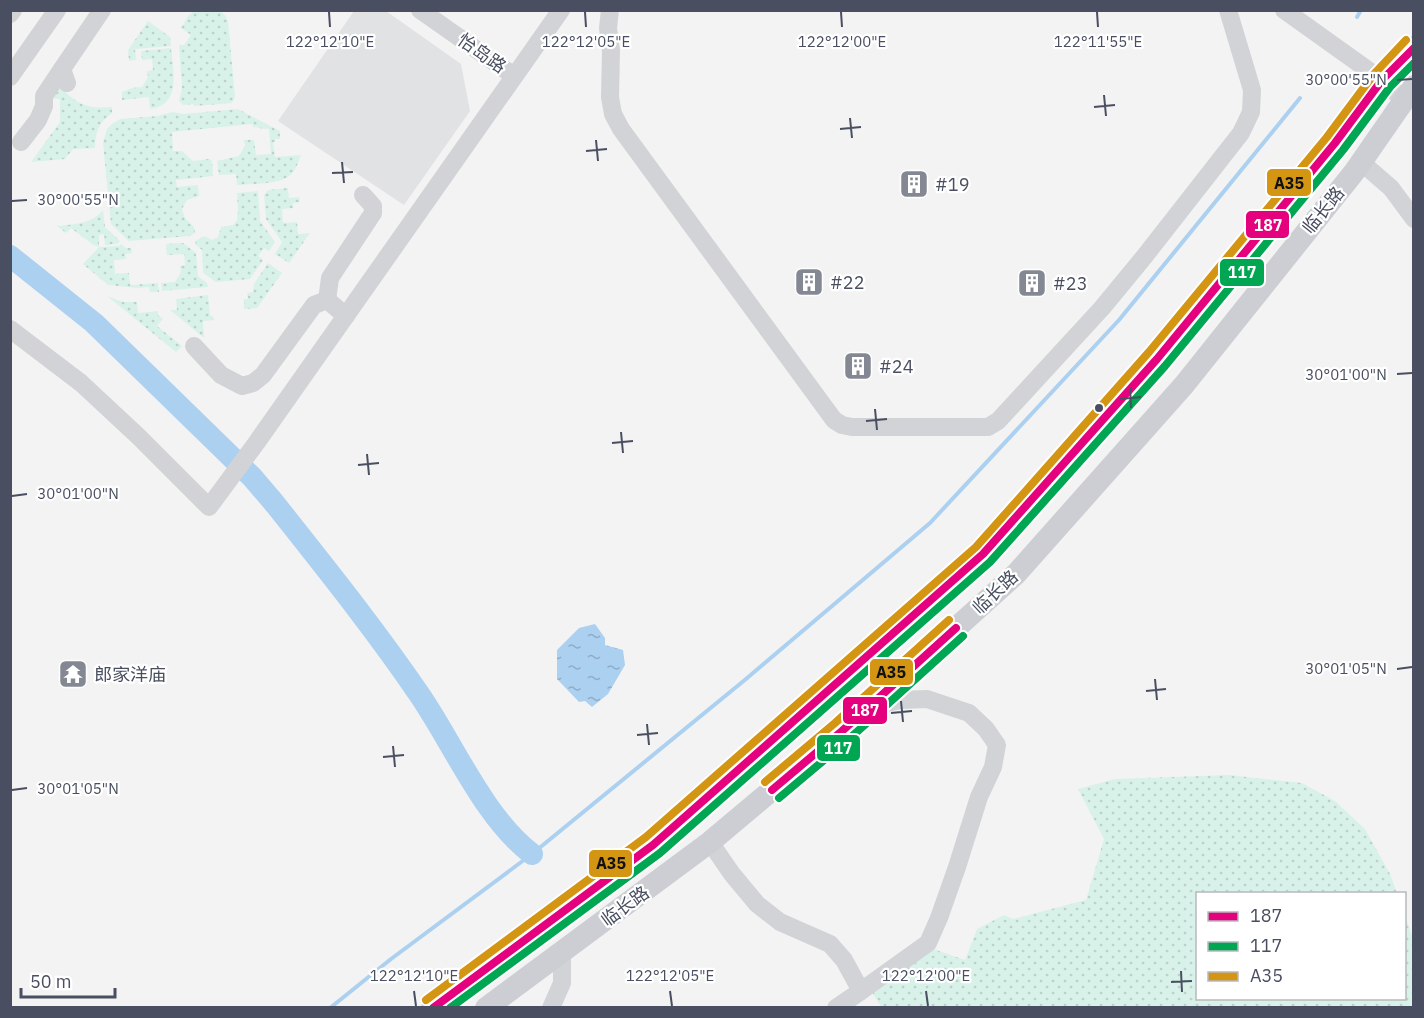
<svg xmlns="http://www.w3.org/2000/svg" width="1424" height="1018" viewBox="0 0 1424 1018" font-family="'IBM Plex Sans','Noto Sans SC',sans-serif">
<defs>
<pattern id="grass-dots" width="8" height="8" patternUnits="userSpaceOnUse" patternTransform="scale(1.5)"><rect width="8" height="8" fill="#d8f2e9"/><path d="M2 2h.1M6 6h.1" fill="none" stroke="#bbd1ca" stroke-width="1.8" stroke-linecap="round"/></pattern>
<pattern id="water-ripples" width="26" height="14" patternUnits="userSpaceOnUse" patternTransform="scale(1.5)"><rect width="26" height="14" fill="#acd0f0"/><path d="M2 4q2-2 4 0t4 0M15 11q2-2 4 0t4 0" fill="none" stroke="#8eabc6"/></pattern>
</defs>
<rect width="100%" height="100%" fill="#f3f3f3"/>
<polygon fill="#e1e2e3" points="354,11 386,11 461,64 470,111 404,205 278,121"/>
<g fill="url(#grass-dots)">
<path d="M195 10C208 10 223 6 228 21L235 97 232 103 194 106 193 104 183 105 179 101 182 88 179 45H184L191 35 181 28 188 16Z"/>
<polygon points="148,21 170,37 171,46 135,49 136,60 129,61 128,50"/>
<path d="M171 48C173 71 182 105 150 109L149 97 122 100V92L132 88 142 87 148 77 147 71 153 70 152 59 142 60 141 51Z"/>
<path d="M61 88C79 105 87 109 112 107V113C99 122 95 132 95 148L73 149 65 159 31 162 60 122V99L52 98Z"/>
<path d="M238 109 280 131V139H275V142H273L275 157 301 155C298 162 296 171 289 176 280 184 250 184 237 185L236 174 219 175 217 161 239 156 245 146 244 140H254L256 155 271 154 269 129 258 128 256 126 254 128 252 124 172 132 173 151H182L193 161 209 159 212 161 213 176 176 180 177 187 198 185 199 196 187 200 182 209 185 218 194 227 195 233 190 236 129 241 111 224 103 143 107 129 112 124 120 119 157 116 173 112 183 114Z"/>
<polygon points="288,188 289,198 299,197 300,202 293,203 293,208 282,209 283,223 297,222 298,234 310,233 289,263 275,254 282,242 266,219 264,195 268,190"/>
<polygon points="258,191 260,221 275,242 269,251 264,248 258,256 263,260 250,279 216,282 203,273 202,250 196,245 195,241 205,236 212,240 218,237 221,227 233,225 237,220 238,211 237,193"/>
<path d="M103 210 105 227 120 241 117 244 105 245 104 234 99 235V247L119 246 121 244 126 248H131L132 253 125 254 126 259 114 260 115 274 129 273 130 285 158 283 159 292H150L149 287 137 288 108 285 83 264 99 247 92 244 71 228 66 233 57 226C75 224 91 224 103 210Z"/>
<polygon points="183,243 196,253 198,276 207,283 208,287 162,291 161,283 175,282 181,272 180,266 185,265 184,254 167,255 166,244"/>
<polygon points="268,263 282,273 257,308 244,309 244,299 248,299 247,293 253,292 254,284"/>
<polygon points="208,295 210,316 213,316 214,320 203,321 204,338 170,310 177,310 176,299"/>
<polygon points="107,296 123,302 137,302 138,313 158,311 158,315 163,319 157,326 182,346 176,352"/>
<polygon points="1229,775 1302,783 1335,801 1365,829 1390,874 1397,893 1198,894 1198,998 1404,998 1405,915 1413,939 1413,1000 1411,1007 882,1008 871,991 930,948 965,960 977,929 1004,915 1013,919 1086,900 1104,839 1078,789 1115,779"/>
</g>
<polygon fill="url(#water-ripples)" points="595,624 605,638 605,645 623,650 625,665 608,694 592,707 585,701 579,702 557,679 557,650 579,628"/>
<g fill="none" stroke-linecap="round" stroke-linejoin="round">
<g stroke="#acd0f0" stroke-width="4">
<polyline points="1357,17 1361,10"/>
<polyline points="330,1008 391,959 532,854 746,679 930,523 1119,320 1300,98"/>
</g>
<path stroke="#acd0f0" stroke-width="22" d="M10 256 94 323 252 477 275 504C324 566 374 628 419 694 453 743 484 818 532 854"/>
<g stroke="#d1d3d6" stroke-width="18">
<polyline points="420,10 514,76"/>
<polyline points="610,10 608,28 611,51 610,97 613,114 621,129 834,420 842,425 852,427 988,427 998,421 1102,308 1144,257 1241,133 1251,112 1252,90 1228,10"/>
<polyline points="1284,10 1382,80 1404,100"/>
<polyline points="10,14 13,10"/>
<polyline points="10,77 57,10"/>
<polyline points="67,83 62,69 102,10"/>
<polyline points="21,142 38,120 44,106 44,96 62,69"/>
<polyline points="1361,162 1391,188 1414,219"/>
<polyline points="327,300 330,278 373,213 373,206 363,195"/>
<polyline points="10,329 81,383 139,437 209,507 257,442 561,10"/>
<polyline points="194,346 221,375 242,386 253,383 263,375 314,305 327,300 346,316"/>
<polyline points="710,842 732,874 757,904 780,922 830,944 844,960 861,991 928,943 939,918 957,867 979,797 993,767 997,745 986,729 969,713 927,699 901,700 869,707"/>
<polyline points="551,1008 562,983 562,952"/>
<polyline points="836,1008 861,991"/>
</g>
<g stroke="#ccced3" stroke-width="22">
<polyline points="432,1008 653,845 983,554 1157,359 1335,143 1382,80 1414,47"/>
<polyline points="486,1008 710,842 842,731 1016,574 1184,385 1355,171 1414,86"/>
</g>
<g stroke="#fff" stroke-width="12">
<g id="bus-1">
<polyline points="772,790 842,731 956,628"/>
<polyline points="433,1008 653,845 983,554 1157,359 1335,143 1382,80 1414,48"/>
</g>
</g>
<g stroke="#fff" stroke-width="12">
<g id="bus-2">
<polyline points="779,798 849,739 963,636"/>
<polyline points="450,1008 660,853 990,562 1165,366 1343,150 1390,87 1414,63"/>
</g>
</g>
<g stroke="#fff" stroke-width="12">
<g id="bus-3">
<polyline points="765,782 835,723 949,620"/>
<polyline points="426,1000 646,837 976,547 1149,352 1327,137 1374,74 1406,40"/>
</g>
</g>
<use href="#bus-1" stroke="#e5007d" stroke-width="8"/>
<use href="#bus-2" stroke="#00a651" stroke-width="8"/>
<use href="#bus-3" stroke="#d49513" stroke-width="8"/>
</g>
<path fill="none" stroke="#494f60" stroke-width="2" d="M329 12 330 27M585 12 586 27M841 12 842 27M1097 12 1098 27M1397 80 1412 79M1104 95 1106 116M1094 107 1115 105M850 118 852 138M840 129 861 127M596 140 598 161M586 151 607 149M342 162 344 183M332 173 353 172M12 201 27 200M1397 374 1412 373M1130 387 1131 408M1120 399 1141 397M875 409 877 430M866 421 887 419M621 432 623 453M612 443 633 441M367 454 369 475M358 465 379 463M12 496 27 494M1397 669 1412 667M1155 679 1157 700M1146 691 1166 689M901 701 903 722M891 713 912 711M647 724 649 745M637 735 658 733M393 746 395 767M383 757 404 755M12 790 27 788M1181 971 1182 992M1171 982 1192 981M414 991 416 1006M670 991 672 1006M926 991 928 1006"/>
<defs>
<g id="building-square" transform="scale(1.5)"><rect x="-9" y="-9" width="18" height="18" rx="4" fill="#848893" stroke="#fff"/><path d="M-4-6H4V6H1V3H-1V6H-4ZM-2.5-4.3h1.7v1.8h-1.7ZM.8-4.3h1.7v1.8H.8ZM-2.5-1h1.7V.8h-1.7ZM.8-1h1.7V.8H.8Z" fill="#fff"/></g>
<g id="temple-square" transform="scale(1.5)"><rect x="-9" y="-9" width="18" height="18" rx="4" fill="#848893" stroke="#fff"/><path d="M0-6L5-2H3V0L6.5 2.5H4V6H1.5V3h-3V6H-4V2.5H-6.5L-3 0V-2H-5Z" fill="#fff"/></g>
</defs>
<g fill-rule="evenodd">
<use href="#building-square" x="914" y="184"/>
<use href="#building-square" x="809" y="282"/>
<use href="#building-square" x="1032" y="283"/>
<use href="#building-square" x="858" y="366"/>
<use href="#temple-square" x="73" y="674"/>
</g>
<circle fill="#494f60" stroke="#fff" stroke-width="2" cx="1099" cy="408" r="5"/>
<g text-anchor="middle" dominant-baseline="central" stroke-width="4.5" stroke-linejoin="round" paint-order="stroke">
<g font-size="18" fill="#494f60" stroke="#fff">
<text transform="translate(482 53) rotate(35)">怡岛路</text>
<text transform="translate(1323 210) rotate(-51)">临长路</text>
<text transform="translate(995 592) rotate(-43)">临长路</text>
<text transform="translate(625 906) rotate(-36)">临长路</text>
</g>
<g font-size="18" fill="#494f60" stroke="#fff" text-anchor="start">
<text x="935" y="184">#19</text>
<text x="830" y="282">#22</text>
<text x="1053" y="283">#23</text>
<text x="879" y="366">#24</text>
<text x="94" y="674">郎家洋庙</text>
</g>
</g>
<g font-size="15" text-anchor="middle" fill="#494f60" stroke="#fff" stroke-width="4.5" stroke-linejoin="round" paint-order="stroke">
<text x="330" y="47">122°12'10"E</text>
<text x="586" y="47">122°12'05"E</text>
<text x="842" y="47">122°12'00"E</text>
<text x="1098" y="47">122°11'55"E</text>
<text x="1346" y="85">30°00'55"N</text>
<text x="78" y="205">30°00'55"N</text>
<text x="1346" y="380">30°01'00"N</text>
<text x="78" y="499">30°01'00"N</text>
<text x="1346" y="674">30°01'05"N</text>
<text x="78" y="794">30°01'05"N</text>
<text x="414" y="981">122°12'10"E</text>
<text x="670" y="981">122°12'05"E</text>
<text x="926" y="981">122°12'00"E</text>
</g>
<g stroke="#fff" stroke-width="2">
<rect x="1266" y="168" width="46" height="29" rx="6" fill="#d49513"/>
<rect x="1245" y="210" width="45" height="29" rx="6" fill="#e5007d"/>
<rect x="1219" y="258" width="46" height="29" rx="6" fill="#00a651"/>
<rect x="869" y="658" width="45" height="28" rx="6" fill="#d49513"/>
<rect x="842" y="696" width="46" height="29" rx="6" fill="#e5007d"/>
<rect x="816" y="734" width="45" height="28" rx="6" fill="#00a651"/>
<rect x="588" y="849" width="45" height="29" rx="6" fill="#d49513"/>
</g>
<g font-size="16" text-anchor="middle" font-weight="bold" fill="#fff">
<text x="1268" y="231">187</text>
<text x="1242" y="278">117</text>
<text x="865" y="716">187</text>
<text x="838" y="754">117</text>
</g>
<g font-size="16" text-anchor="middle" font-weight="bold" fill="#111">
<text x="1289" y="189">A35</text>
<text x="891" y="678">A35</text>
<text x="611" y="869">A35</text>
</g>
<rect width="1424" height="1018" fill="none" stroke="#494f60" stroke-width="24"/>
<rect x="1196" y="892" width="210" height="108" fill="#ffffff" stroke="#b6b9bf" stroke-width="1.5"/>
<rect x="1208" y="912" width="30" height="9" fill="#e5007d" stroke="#b6b9bf" stroke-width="1.5"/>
<text x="1250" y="922" font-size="18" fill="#494f60">187</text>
<rect x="1208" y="942" width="30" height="9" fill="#00a651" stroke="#b6b9bf" stroke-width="1.5"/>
<text x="1250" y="952" font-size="18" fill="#494f60">117</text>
<rect x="1208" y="972" width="30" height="9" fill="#d49513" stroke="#b6b9bf" stroke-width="1.5"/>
<text x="1250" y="982" font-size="18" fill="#494f60">A35</text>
<path d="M21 988v9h94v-9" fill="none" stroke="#494f60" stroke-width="3"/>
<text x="30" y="988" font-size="18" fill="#494f60" stroke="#ffffff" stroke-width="4.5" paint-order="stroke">50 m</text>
</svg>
